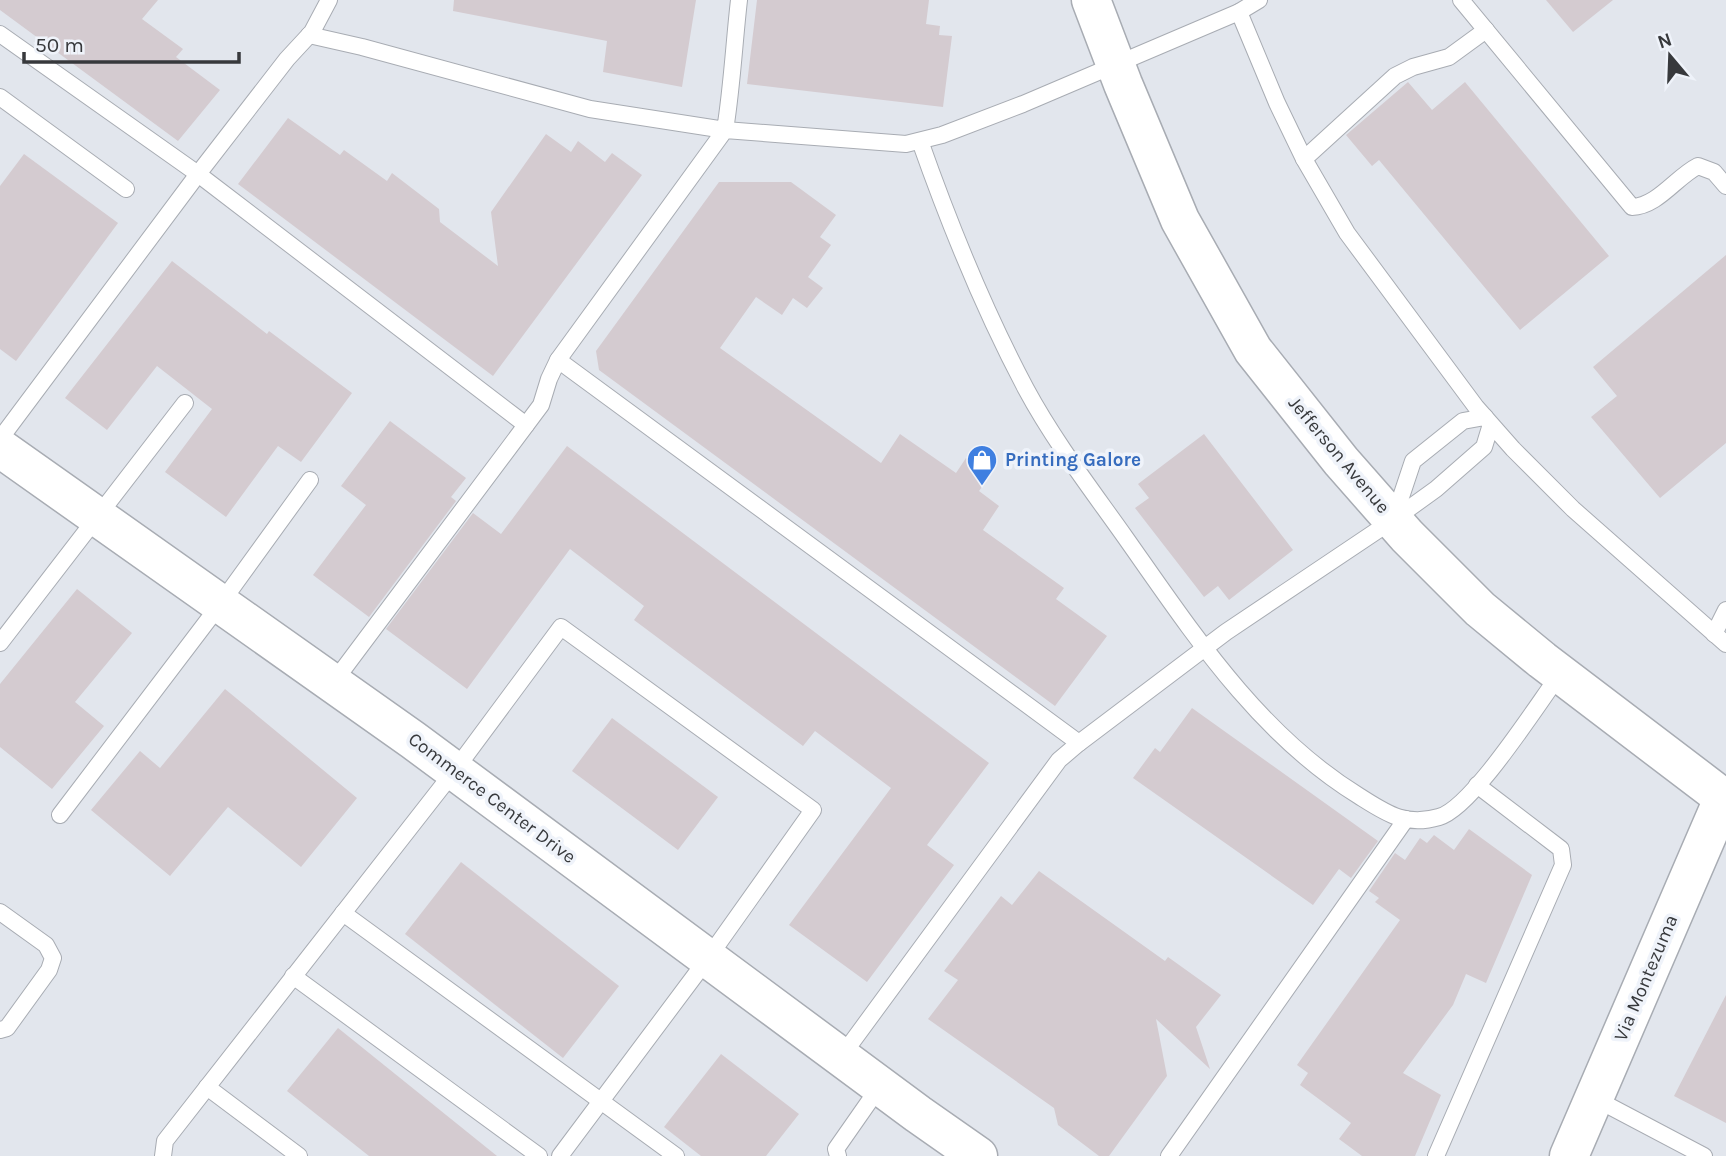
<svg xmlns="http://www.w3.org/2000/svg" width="1726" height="1156" viewBox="0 0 1726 1156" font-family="Karla,sans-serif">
<rect width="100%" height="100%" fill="#e2e6ed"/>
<g fill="#d4cbd0">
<polygon points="0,0 158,0 142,19 183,49 176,57 220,90 178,141 0,10"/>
<polygon points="454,0 696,0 682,87 603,72 607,41 453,11"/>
<polygon points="757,0 929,0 926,24 940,26 939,35 952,36 943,107 747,84"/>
<polygon points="1546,0 1613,0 1573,32"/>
<polygon points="1408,82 1432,110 1465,82 1609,256 1520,330 1379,160 1372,166 1346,135"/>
<polygon points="288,118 340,155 344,150 387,181 392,173 439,209 440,222 498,266 491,212 546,134 571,152 578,141 605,162 612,153 642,175 493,376 238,184"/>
<polygon points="24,154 118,223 16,361 0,349 0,186"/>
<polygon points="719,182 791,182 836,215 820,237 831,245 808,277 823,288 807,308 793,298 782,315 756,297 720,348 881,463 900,434 956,473 966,458 990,476 979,491 999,506 983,530 1064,588 1056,599 1107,636 1055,706 599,370 596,351"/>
<polygon points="1726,255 1726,443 1660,498 1591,417 1617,396 1593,367"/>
<polygon points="172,261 267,334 269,331 352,393 301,462 278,446 226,517 165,472 212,409 157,366 107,430 65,398"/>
<polygon points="390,421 466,478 451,497 456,501 369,617 313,575 366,505 341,486"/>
<polygon points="1204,434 1293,550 1229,600 1218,586 1204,597 1135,508 1149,498 1138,484"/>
<polygon points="567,446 989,763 927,845 954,865 867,982 789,925 891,788 815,731 803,746 634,620 644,606 570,549 467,689 386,629 473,513 501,534"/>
<polygon points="77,589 132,633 75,702 104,726 52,789 0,747 0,684"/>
<polygon points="225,689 357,798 301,867 228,807 170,876 91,810 140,751 160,768"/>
<polygon points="1192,708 1378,841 1351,878 1339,869 1313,905 1133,778 1155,748 1160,752"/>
<polygon points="612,718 718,797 678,850 572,771"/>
<polygon points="1469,829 1532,875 1486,983 1466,974 1453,1005 1403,1073 1441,1095 1415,1156 1362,1156 1339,1139 1351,1123 1300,1085 1308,1073 1297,1065 1400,920 1375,902 1379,898 1369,891 1395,853 1405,860 1420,838 1427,843 1434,835 1454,850"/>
<polygon points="461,862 619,986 563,1058 405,934"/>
<polygon points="1039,871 1165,961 1168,957 1221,995 1196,1027 1210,1069 1156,1019 1167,1076 1109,1156 1099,1156 1058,1125 1054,1108 928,1019 958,980 944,971 1001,896 1012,905"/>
<polygon points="1726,995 1726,1123 1674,1096"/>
<polygon points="338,1028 497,1156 369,1156 287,1091"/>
<polygon points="721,1054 799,1114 766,1156 701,1156 664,1127"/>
</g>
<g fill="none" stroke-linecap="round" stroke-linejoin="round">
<g stroke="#a8acb3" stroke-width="18">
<g id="lane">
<path d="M1461 0 1632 207C1658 206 1676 177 1698 166L1714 172 1726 186"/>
<polyline points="1239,12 1259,0"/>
<polyline points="0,34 198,174 526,425"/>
<path d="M309 35 362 47 590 109 725 130C732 87 734 44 739 0"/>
<polyline points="0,97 126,189"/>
<path d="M920 141C950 226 984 310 1026 389 1054 441 1091 489 1125 537 1192 632 1258 734 1359 796 1386 813 1405 827 1439 817 1472 808 1537 705 1560 674"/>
<polyline points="1304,159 1395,76 1413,67 1449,57 1486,30"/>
<polyline points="1491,424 1484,447 1436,489 1393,520 1226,632 1079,743 558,360 725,130 906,144 942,135 1023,104 1239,12 1277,103 1304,159 1347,233 1476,407 1513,449 1573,509 1726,644"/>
<polyline points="0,439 198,174 287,59 312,32 329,0"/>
<polyline points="1394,518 1413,461 1463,421 1485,417"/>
<polyline points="1714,634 1726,610"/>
<polyline points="0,643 185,403"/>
<polyline points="333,683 541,405 549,379 558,360"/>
<polyline points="60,815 221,603 310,480"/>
<polyline points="0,912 46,945 53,958 49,970 7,1028 0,1030"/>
<polyline points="343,913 676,1156"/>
<polyline points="293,976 539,1156"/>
<polyline points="841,1057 1059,760 1079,743"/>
<polyline points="207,1087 299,1156"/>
<polyline points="1594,1098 1704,1156"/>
<polyline points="163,1156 165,1141 455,770 561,627 813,810 708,958 560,1156"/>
<polyline points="838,1156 836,1149 880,1086"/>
<polyline points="1169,1156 1406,819"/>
<polyline points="1436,1156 1563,865 1561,849 1477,785"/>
</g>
</g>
<g stroke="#a8acb3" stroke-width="41">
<g id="secondary">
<polyline points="1091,0 1123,84 1180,220 1253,350 1341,461 1407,536 1480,609 1542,660 1726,800"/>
<polyline points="0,448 413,740 918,1114 978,1156"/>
<polyline points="1569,1156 1723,799"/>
</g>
</g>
<use href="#lane" stroke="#fff" stroke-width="16"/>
<use href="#secondary" stroke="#fff" stroke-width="38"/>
</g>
<defs>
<g id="shop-pin" transform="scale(1.575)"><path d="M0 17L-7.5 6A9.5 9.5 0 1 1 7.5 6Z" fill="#3f7fe0" stroke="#eff3fa"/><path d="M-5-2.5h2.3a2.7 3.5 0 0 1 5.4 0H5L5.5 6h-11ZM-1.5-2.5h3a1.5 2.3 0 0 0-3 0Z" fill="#fff"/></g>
</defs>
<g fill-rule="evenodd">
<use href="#shop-pin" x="982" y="460"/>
</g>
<g text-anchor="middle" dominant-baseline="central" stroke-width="7" stroke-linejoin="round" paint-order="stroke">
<g font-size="19" fill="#37393c" stroke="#eff3fa">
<text transform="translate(1339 455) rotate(50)">Jefferson Avenue</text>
<text transform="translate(492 798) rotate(37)">Commerce Center Drive</text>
<text transform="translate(1646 978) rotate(-67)">Via Montezuma</text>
</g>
<g font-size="19" font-weight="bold" fill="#366cbe" stroke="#eff3fa" text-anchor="start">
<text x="1005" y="460">Printing Galore</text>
</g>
</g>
<g transform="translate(1670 56) rotate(341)" stroke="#eff3fa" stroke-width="5" paint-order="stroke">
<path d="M0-5L12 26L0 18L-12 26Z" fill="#37393c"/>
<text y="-10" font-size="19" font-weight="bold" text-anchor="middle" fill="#37393c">N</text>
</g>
<path d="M24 52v10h215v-10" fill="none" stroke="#37393c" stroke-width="3.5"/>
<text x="35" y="52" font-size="21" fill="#37393c" stroke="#eff3fa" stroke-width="5" paint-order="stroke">50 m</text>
</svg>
